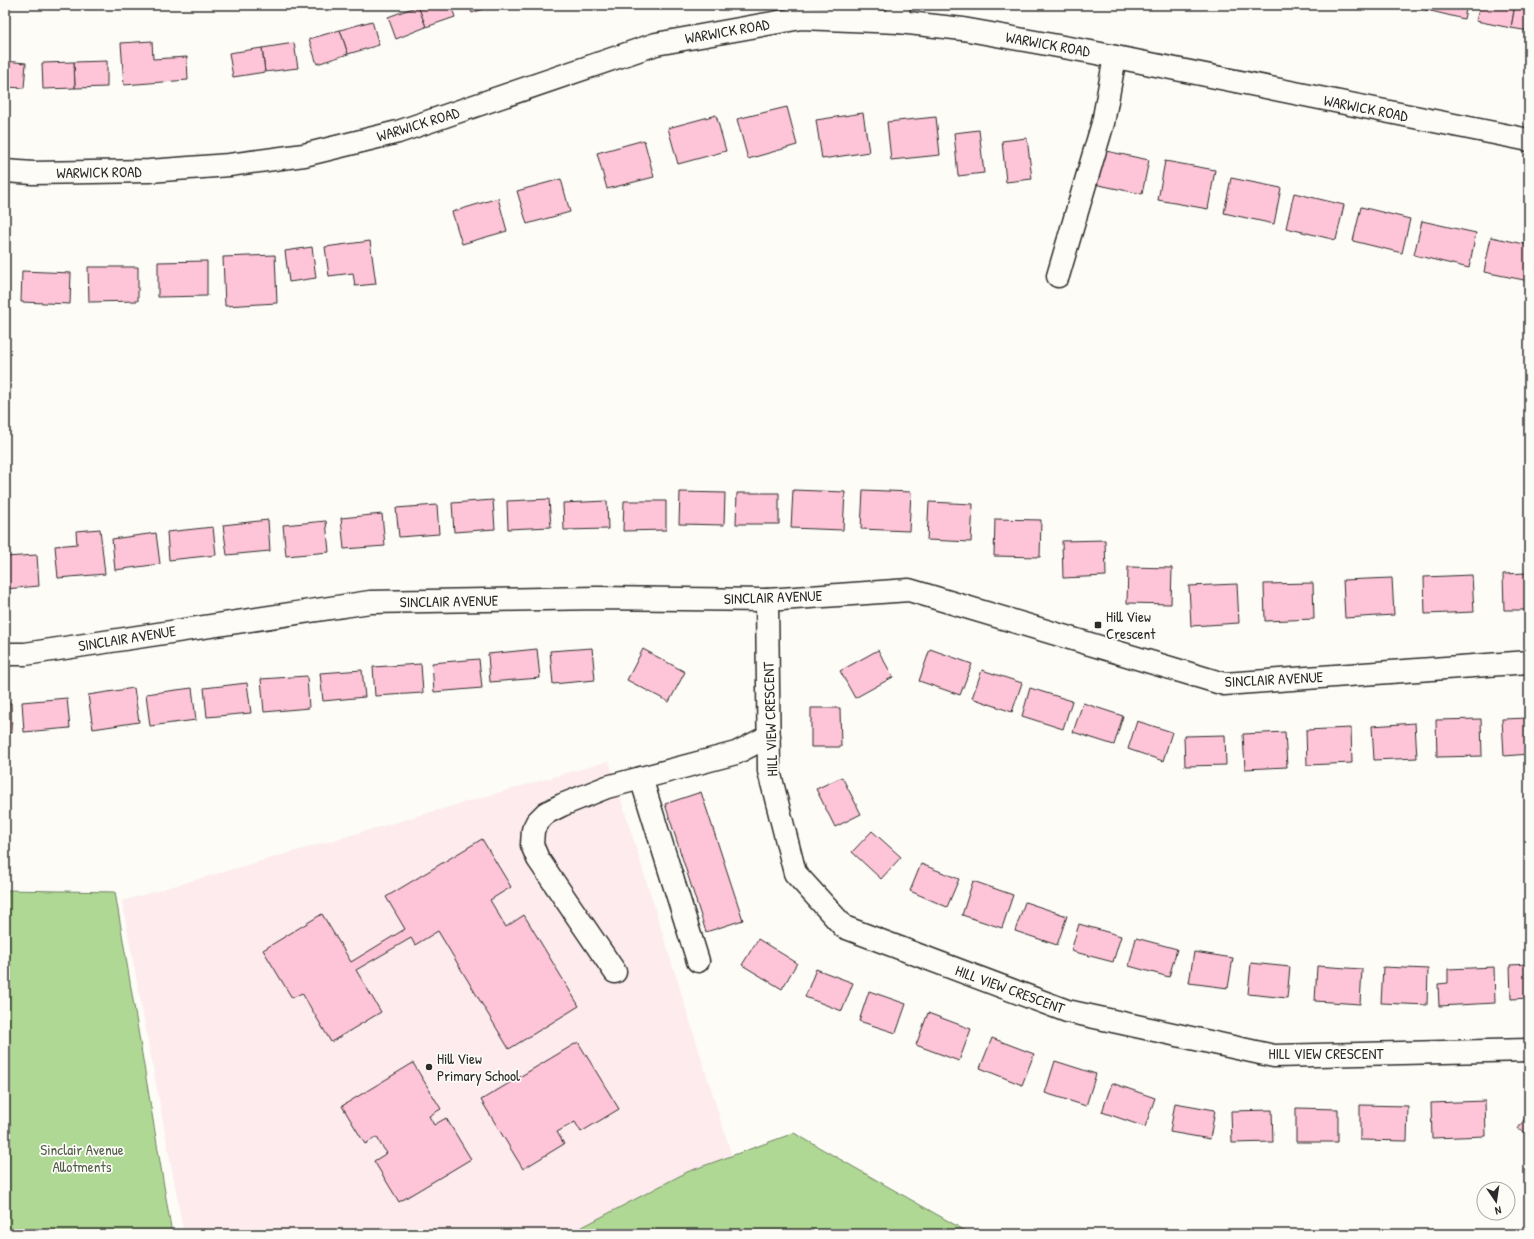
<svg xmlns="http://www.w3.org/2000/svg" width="1534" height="1239" viewBox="0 0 1534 1239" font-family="'Patrick Hand',sans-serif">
<rect width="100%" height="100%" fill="#fdfcf7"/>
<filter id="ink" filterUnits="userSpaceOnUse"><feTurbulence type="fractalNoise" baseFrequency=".025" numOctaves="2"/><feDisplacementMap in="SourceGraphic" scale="8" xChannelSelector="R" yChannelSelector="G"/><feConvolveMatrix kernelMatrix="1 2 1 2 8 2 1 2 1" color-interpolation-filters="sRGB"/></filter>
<g filter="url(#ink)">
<polygon fill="#fdebee" points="609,761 756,1234 184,1234 122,901"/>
<g fill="#b0d895" stroke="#6e8260">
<polygon points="5,890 115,892 172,1234 5,1234"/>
<polygon points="794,1133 971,1234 569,1234 687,1172"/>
</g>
<g fill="#fec4d8" stroke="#2b2b2b">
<polygon points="420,5 451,5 455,17 426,27 418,6"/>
<polygon points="469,5 494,5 472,13"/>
<polygon points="1399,5 1432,5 1431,11"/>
<polygon points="1432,5 1467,5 1464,19 1431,11"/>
<polygon points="1480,5 1515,5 1511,28 1476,21"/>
<polygon points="1515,5 1529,5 1529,31 1511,28"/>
<polygon points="418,6 426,27 396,39 388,17"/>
<polygon points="372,21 379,45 348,54 340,30"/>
<polygon points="340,30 348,54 317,64 309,39"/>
<polygon points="152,41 153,59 187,57 188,80 124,85 121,43"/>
<polygon points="294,43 298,68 265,72 262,48"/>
<polygon points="262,48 265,72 233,77 229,53"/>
<polygon points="5,61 26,63 24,88 5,87"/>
<polygon points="107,61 107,87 75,88 74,62"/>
<polygon points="74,62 75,88 43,89 42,63"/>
<polygon points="787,107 797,145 748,159 737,119"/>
<polygon points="863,113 869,152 822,159 816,120"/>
<polygon points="716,115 726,151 678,164 668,128"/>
<polygon points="936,117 940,155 891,160 887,122"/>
<polygon points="979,130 984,173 958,176 954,133"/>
<polygon points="1027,138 1032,179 1006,182 1002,141"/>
<polygon points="644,140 654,177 607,189 597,153"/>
<polygon points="1101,150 1149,160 1142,194 1094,184"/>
<polygon points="1165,161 1215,170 1208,209 1158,200"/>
<polygon points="1231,178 1281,188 1274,224 1224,213"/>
<polygon points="561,179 570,212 527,224 517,191"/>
<polygon points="1294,193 1344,205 1336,240 1286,228"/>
<polygon points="498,198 507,231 462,244 452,212"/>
<polygon points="1361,207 1410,219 1402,253 1353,241"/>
<polygon points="1422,221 1476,233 1469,268 1414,255"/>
<polygon points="1491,237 1529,245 1529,281 1484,272"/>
<polygon points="370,241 376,284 355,286 353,273 329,276 325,247"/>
<polygon points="312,247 316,278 289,282 285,251"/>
<polygon points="275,255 277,303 225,306 223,257"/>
<polygon points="207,261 207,296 158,297 158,262"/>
<polygon points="88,267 138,267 138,301 89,302"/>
<polygon points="22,271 71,273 70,304 21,302"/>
<polygon points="793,490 845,492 843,530 791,528"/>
<polygon points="863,490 911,492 909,531 861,529"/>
<polygon points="680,492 725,493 724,525 679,524"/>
<polygon points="737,493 779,493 779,524 736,524"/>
<polygon points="549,499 551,527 508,529 507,501"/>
<polygon points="493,500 495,529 454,532 452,503"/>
<polygon points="607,501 608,529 564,530 563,503"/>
<polygon points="624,501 666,501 666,530 623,531"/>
<polygon points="929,502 973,504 971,542 927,540"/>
<polygon points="437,505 439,534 399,537 396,508"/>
<polygon points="382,514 385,546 344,549 341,518"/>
<polygon points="995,519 1041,520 1040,557 994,556"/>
<polygon points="268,520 270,551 227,555 223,525"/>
<polygon points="326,521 329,552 286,556 283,525"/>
<polygon points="213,527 216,555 169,560 167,532"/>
<polygon points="100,529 105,574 58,578 55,546 77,544 76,531"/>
<polygon points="156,533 160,564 115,570 112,539"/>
<polygon points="1105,540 1106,576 1063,578 1062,541"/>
<polygon points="37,555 39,586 5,589 5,557"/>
<polygon points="1128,567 1172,568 1171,604 1127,603"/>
<polygon points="1528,573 1529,610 1504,610 1503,574"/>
<polygon points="1472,575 1474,612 1425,614 1424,577"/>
<polygon points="1392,578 1394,615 1345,618 1343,580"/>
<polygon points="1313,583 1314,619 1265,621 1264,584"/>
<polygon points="1237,584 1239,623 1191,626 1189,586"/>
<polygon points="592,648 595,680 553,684 550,651"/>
<polygon points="537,649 540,678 490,682 488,654"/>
<polygon points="643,649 685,672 669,702 627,680"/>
<polygon points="930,649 972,664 960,695 919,681"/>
<polygon points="878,650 893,677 855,698 840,671"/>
<polygon points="479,659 482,688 434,692 432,663"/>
<polygon points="421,664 423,693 375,696 373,667"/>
<polygon points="362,670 365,697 323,701 320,673"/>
<polygon points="982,670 1022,683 1012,712 972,698"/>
<polygon points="307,676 309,708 264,712 261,679"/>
<polygon points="247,683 251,713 207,717 204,688"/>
<polygon points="134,688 139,722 93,729 88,695"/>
<polygon points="192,688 196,720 150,726 146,694"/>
<polygon points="1030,688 1072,701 1063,729 1022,716"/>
<polygon points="67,698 70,728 24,732 22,702"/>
<polygon points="5,703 11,703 12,733 5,733"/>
<polygon points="1083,703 1123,716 1114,745 1073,732"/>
<polygon points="811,708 840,708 841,747 811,747"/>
<polygon points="1529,718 1529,754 1504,756 1502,719"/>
<polygon points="1481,719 1482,756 1437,757 1436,720"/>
<polygon points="1137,721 1172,732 1163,761 1128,749"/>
<polygon points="1415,723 1417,758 1374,760 1372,726"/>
<polygon points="1351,728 1352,763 1307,765 1306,730"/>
<polygon points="1285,732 1287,767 1245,769 1243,734"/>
<polygon points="1225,735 1226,765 1185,766 1184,736"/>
<polygon points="842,777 861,814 835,827 816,789"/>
<polygon points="701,792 743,920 706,932 665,804"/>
<polygon points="872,831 901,857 881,879 852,852"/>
<polygon points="482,839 511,887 490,900 506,927 524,915 579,1006 509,1049 438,931 415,945 411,938 356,970 381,1012 331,1042 302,993 292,998 263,950 322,914 351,962 405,929 386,897"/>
<polygon points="921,864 959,879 947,907 910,891"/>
<polygon points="973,881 1013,895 1002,928 962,915"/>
<polygon points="1025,902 1067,916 1057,945 1015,931"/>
<polygon points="1079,924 1121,936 1113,962 1071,951"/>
<polygon points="1136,938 1177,949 1169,977 1129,966"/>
<polygon points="758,939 797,963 782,989 742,965"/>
<polygon points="1194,952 1233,958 1228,988 1189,983"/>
<polygon points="1251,963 1290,967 1287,998 1248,994"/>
<polygon points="1529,964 1529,998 1511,999 1510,965"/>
<polygon points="1317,966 1362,969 1360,1004 1315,1001"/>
<polygon points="1383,967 1428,969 1427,1005 1381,1003"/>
<polygon points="1494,967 1495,1003 1439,1006 1438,984 1448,983 1448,969"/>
<polygon points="816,969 853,983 842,1011 805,997"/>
<polygon points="869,991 906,1004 896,1033 859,1021"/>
<polygon points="928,1013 971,1029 959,1061 916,1045"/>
<polygon points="992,1038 1034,1054 1022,1085 980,1068"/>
<polygon points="578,1042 619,1109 581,1132 575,1122 557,1132 564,1144 523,1169 481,1100"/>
<polygon points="1055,1061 1096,1074 1086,1106 1045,1093"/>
<polygon points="413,1063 441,1109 429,1116 434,1125 446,1118 471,1159 399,1202 374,1161 387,1153 381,1145 377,1137 365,1144 342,1106"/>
<polygon points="1112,1083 1155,1098 1145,1127 1102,1112"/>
<polygon points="1485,1101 1486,1136 1432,1138 1431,1103"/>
<polygon points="1175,1103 1215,1110 1210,1139 1170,1132"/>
<polygon points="1360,1105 1408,1106 1407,1141 1360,1140"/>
<polygon points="1296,1108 1338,1109 1338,1142 1296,1142"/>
<polygon points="1272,1110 1273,1142 1232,1143 1231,1111"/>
<polygon points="1529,1112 1529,1136 1518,1129"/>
</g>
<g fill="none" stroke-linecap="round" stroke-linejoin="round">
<g stroke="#2b2b2b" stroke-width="25">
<g id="minor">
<polyline points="898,5 899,22"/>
<polyline points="1058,276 1103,123 1115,57"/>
<polyline points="767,600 769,771 795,873 844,927 1067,1011 1274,1056 1529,1050"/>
<polyline points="5,654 25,654 370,602 597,598 767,600 909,590 1224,684 1529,662"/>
<polyline points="641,778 698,961"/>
<polyline points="615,972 538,859 532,845 533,830 537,822 546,813 562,805 607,787 736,753 769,736"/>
</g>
</g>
<g stroke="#2b2b2b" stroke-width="25">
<polyline id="major" points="5,171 33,173 149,171 229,165 304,155 398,132 656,44 801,18 899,22 963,29 1091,52 1529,140"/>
</g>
<use href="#minor" stroke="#fdfcf7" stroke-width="22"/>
<use href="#major" stroke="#fdfcf7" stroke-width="22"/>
</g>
</g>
<g fill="#2b2b2b" stroke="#fdfcf7" stroke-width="1.5">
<rect x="1094" y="621" width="8" height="8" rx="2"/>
<circle cx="429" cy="1067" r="4"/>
</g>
<g text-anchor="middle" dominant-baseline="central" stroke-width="3.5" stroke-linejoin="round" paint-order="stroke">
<g font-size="15" fill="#2b2b2b" stroke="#fdfcf7">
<text transform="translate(727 31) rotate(-10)">WARWICK ROAD</text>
<text transform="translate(1048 44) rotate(10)">WARWICK ROAD</text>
<text transform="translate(1366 108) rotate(11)">WARWICK ROAD</text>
<text transform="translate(418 124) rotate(-17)">WARWICK ROAD</text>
<text transform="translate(99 172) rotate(-1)">WARWICK ROAD</text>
<text transform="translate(773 597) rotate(-2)">SINCLAIR AVENUE</text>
<text transform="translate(449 601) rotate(-1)">SINCLAIR AVENUE</text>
<text transform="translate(127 638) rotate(-9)">SINCLAIR AVENUE</text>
<text transform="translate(1274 679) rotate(-3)">SINCLAIR AVENUE</text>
<text transform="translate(770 719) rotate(-92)">HILL VIEW CRESCENT</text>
<text transform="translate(1010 989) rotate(20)">HILL VIEW CRESCENT</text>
<text x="1326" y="1053">HILL VIEW CRESCENT</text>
</g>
<g font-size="15" fill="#2b2b2b" stroke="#fdfcf7" text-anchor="start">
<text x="1106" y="616">Hill View<tspan x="1106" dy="17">Crescent</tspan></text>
<text x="437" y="1058">Hill View<tspan x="437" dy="17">Primary School</tspan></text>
</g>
<g font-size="15" fill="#535f4b" stroke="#fdfcf7">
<text x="82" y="1149">Sinclair Avenue<tspan x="82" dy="17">Allotments</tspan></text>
</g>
</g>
<rect width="1534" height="1239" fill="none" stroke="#fdfcf7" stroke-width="20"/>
<rect x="10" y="10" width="1514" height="1219" fill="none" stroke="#2b2b2b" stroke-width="1.5" filter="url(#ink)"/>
<g transform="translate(1496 1201) rotate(167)"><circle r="19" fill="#fdfcf7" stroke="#a9a8a5"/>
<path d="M0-3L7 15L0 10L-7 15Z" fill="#2b2b2b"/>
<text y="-6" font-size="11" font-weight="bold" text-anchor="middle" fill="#2b2b2b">N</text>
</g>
</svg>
